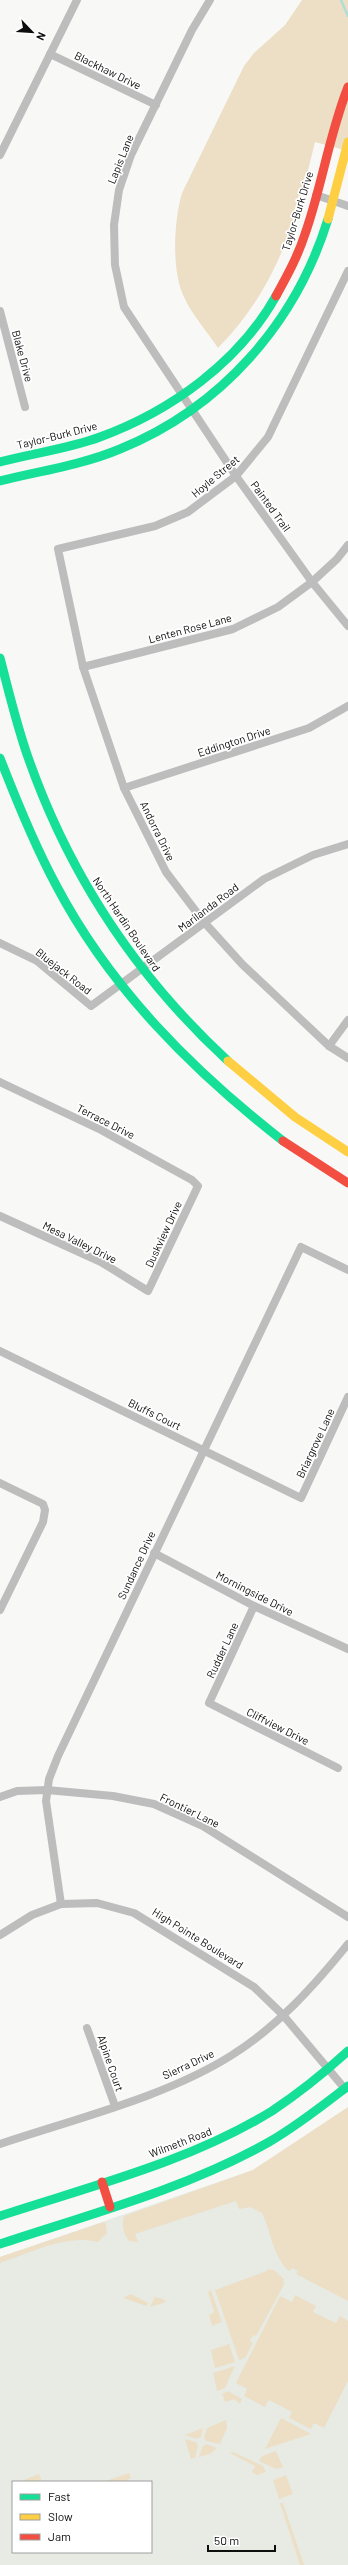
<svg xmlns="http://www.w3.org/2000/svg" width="348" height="2565" viewBox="0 0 348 2565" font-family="Barlow,sans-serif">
<rect width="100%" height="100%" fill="#f8f9f7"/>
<path fill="#e7ebe4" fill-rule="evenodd" d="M348 2108V2565H0V2257L253 2170ZM13 2482H151V2552H13Z"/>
<g fill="#ecdfc6">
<path d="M302 0H348V151L315 142C296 222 277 288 218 348 207 331 192 315 184 297 171 271 174 220 182 193L244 66 254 53 285 25Z"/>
<path d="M348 2107V2301L296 2274 298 2271 293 2268 289 2271C273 2257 271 2232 262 2213L250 2207 239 2209 236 2201 135 2234 138 2242 129 2241C124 2234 121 2225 124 2216L253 2170Z"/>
<path d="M104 2222 106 2224 107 2233 98 2242C65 2234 31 2253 0 2263V2257Z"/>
<polygon points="267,2269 274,2270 284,2279 283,2282 285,2283 256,2336 253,2335 250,2341 253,2343 245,2358 239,2360 215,2290 267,2271"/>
<polygon points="211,2290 222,2322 212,2326 209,2315 214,2312 208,2292"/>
<polygon points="131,2294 148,2303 146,2306 123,2298"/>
<polygon points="295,2295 316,2306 313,2312 336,2323 340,2316 348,2321 348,2381 324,2428 314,2423 311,2429 289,2418 292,2412 269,2400 265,2407 244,2396 247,2389 236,2383 280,2296 292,2302"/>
<polygon points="155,2297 163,2299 166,2302 150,2307"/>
<polygon points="229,2344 235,2362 215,2368 211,2350"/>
<polygon points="235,2366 225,2388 217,2391 213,2373"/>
<polygon points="228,2391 242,2399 240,2404 234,2399 225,2402 222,2394"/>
<polygon points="281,2418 311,2434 265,2449"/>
<polygon points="226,2420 227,2428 220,2444 206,2441 204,2437 207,2428"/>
<polygon points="203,2428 201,2437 197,2439 185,2435"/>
<polygon points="185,2439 196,2442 198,2446 195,2458 191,2459"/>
<polygon points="206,2444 217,2448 210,2454 199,2457 202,2447"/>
<polygon points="276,2451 283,2467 276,2469 259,2461 262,2456"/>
<polygon points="233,2452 263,2466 266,2472 257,2475 252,2472 255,2466 230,2453"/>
<polygon points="129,2473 131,2478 124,2482 103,2482"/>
<polygon points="39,2474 42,2482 19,2482"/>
<polygon points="286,2475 293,2494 279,2499 273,2480"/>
<polygon points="280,2503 283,2503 304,2565 300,2565"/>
</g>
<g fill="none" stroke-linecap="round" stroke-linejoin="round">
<polyline stroke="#afded6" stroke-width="2.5" points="341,0 348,16"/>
<g stroke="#bcbdbc" stroke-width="8">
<polyline points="210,0 192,30 131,155 119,190 114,225 115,265 124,307 236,476 312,582 348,626"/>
<polyline points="50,54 156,105"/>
<polyline points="0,155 77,0"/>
<polyline points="316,195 348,206"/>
<polyline points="348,271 268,437 236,476 188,512 155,526 58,549 83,667 124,788 166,872 204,922 242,964 329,1046 348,1058"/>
<polyline points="0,311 25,407"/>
<polyline points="83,667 233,629 278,607 312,582 337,559 348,545"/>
<polyline points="124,788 309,728 348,706"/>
<polyline points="0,943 37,961 91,1006 264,879 313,855 348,844"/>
<polyline points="329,1046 348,1020"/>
<polyline points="0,1082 101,1130 192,1180 198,1186 148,1291 101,1262 0,1216"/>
<polyline points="0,1351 301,1498 348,1397"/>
<polyline points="0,1483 43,1504 45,1510 43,1522 0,1610"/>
<polyline points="154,1553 254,1606 348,1649"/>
<polyline points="254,1606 209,1703 338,1768"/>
<polyline points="0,1797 17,1791 47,1790 113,1796 154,1804 203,1826 348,1917"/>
<polyline points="61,1904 46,1801 49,1779 58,1756 301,1247 348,1270"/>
<polyline points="0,1935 32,1915 61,1904 97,1903 134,1913 254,1987 283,2015 345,2089"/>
<polyline points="87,2028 115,2106"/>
<path d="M0 2144C74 2119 166 2097 232 2055 278 2026 314 1986 348 1944"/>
</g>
<g stroke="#16e098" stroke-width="9">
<path d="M0 462C33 453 68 449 100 437 171 411 239 362 276 296"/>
<path d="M0 481C40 471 82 465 120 449 221 408 296 323 328 219"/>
<path d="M0 658C9 692 17 727 29 760 70 876 138 978 228 1061"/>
<path d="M0 758C17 802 34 844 56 885 110 988 192 1070 283 1141"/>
<path d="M0 2216C91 2186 189 2162 272 2111 299 2093 324 2073 348 2051"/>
<path d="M0 2244C91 2214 185 2189 269 2142 297 2126 322 2106 348 2086"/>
</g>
<g stroke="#ffcf43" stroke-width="9">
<polyline points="328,219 348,142"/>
<polyline points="228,1061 295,1117 348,1152"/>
</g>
<g stroke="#f24e42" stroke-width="9">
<path d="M276 296C287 276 298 256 305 234 322 186 329 135 348 87"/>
<polyline points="283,1141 348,1183"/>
<polyline points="102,2182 110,2207"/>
</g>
</g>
<g text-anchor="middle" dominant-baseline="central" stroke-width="3.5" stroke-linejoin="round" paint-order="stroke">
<g font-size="11" fill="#0d0e0d" stroke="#fff">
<text transform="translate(108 70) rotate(26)">Blackhaw Drive</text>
<text transform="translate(120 159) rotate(-68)">Lapis Lane</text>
<text transform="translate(297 211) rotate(-73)">Taylor-Burk Drive</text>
<text transform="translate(23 356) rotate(75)">Blake Drive</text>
<text transform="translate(57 435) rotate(-14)">Taylor-Burk Drive</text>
<text transform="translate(215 476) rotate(-40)">Hoyle Street</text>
<text transform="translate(271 506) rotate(54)">Painted Trail</text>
<text transform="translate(190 628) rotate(-15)">Lenten Rose Lane</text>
<text transform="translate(234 741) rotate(-18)">Eddington Drive</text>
<text transform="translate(158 831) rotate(64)">Andorra Drive</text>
<text transform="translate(208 907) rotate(-37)">Marilanda Road</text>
<text transform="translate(127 924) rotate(56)">North Hardin Boulevard</text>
<text transform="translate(64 971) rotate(38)">Bluejack Road</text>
<text transform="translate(106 1121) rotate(27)">Terrace Drive</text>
<text transform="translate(163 1234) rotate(-65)">Duskview Drive</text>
<text transform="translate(80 1242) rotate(26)">Mesa Valley Drive</text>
<text transform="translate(155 1414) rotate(26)">Bluffs Court</text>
<text transform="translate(315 1443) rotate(-65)">Briargrove Lane</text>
<text transform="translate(136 1565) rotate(-65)">Sundance Drive</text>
<text transform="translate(255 1593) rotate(27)">Morningside Drive</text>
<text transform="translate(222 1650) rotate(-65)">Rudder Lane</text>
<text transform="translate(278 1726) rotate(27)">Cliffview Drive</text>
<text transform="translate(190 1810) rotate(26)">Frontier Lane</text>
<text transform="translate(198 1938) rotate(32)">High Pointe Boulevard</text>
<text transform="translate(111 2063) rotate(71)">Alpine Court</text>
<text transform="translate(188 2064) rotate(-25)">Sierra Drive</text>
<text transform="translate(180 2142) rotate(-21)">Wilmeth Road</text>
</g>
</g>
<rect x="12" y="2481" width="140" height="72" fill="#ffffff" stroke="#9e9f9e"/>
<rect x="20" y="2494" width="20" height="6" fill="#16e098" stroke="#9e9f9e"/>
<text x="48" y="2501" font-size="12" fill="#0d0e0d">Fast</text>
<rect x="20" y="2514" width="20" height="6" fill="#ffcf43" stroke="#9e9f9e"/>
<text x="48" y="2521" font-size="12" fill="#0d0e0d">Slow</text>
<rect x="20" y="2534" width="20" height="6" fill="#f24e42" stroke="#9e9f9e"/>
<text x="48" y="2541" font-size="12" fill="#0d0e0d">Jam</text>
<g transform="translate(32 32) rotate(115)" stroke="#ffffff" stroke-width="3" paint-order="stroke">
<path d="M0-3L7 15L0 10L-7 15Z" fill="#0d0e0d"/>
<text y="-6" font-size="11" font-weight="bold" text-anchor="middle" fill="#0d0e0d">N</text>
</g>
<path d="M208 2545v6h67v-6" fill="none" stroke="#0d0e0d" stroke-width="2"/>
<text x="214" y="2545" font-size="12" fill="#0d0e0d" stroke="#ffffff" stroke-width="3" paint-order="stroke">50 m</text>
</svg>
